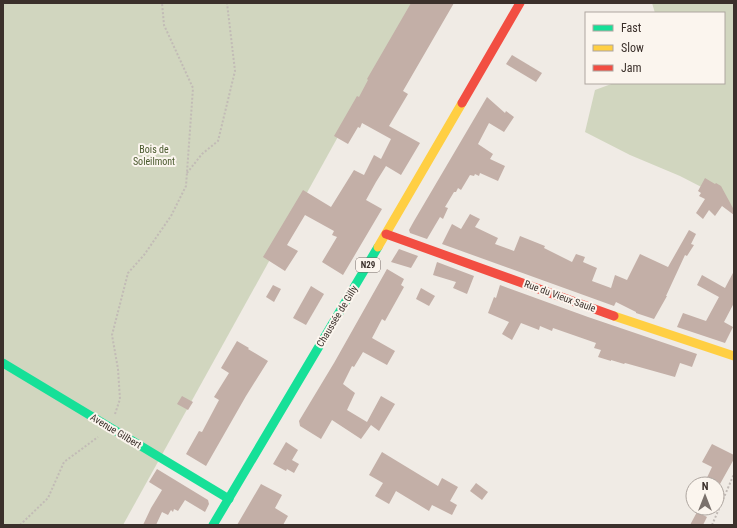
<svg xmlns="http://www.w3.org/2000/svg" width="737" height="528" viewBox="0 0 737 528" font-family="'Roboto Condensed',sans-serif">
<rect width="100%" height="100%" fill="#f0ebe5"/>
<g fill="#d1d6bf">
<polygon points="3,3 412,3 123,525 3,525"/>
<polygon points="652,3 734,3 734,210 715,194 680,176 630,155 585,132 595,90 614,83 724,83 724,13 655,13"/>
</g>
<g fill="#c3afa7">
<polygon points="411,3 454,3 403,91 408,94 389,126 420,143 401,175 386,166 376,182 366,200 382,209 343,275 322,262 337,237 332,235 334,231 305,215 287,245 298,251 285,271 263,257 303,190 331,207 354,170 364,175 374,155 381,159 391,139 362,123 360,128 358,127 348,144 334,136 357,96 359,97 368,80 367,79"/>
<polygon points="512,55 542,73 536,82 506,64"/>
<polygon points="487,97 505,113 506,111 514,117 504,132 489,123 478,144 493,154 490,159 505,166 498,181 480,173 479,176 475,174 474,176 470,175 461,190 458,188 456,192 454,192 445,207 448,208 443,219 440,217 427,239 410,233 409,230 414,221"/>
<polygon points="705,178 715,184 716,183 721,186 734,210 734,215 722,206 715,216 709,210 703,219 696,213 705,199 699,196 701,193 698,191"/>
<polygon points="470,214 480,219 475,227 498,238 495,244 514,251 520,236 545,246 544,248 572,262 576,254 585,257 583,262 597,268 592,281 611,288 615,275 627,280 640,254 668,267 689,230 696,234 691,244 694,245 687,256 685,255 666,296 667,296 654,319 636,313 636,312 616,302 614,306 442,244 452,224 461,229"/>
<polygon points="399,249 418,256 411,268 391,262"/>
<polygon points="437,262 474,276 467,294 453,288 456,282 433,275"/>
<polygon points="387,269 404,279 401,285 404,287 385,321 382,319 372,338 395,351 387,365 363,352 354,367 352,366 343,384 355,393 347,410 367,422 381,396 395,404 379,431 371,425 361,439 332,420 321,439 300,426 299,421 334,363"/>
<polygon points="734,271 734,303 724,322 733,327 725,343 677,327 683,313 706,321 719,297 697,285 702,275 725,288"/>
<polygon points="273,285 281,289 274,302 266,297"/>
<polygon points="500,285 588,317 697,354 692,367 680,363 675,377 625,363 624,364 611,360 611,361 598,357 601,350 594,348 596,343 553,328 552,331 540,326 539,330 521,323 512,340 502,334 509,322 488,313 494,297 496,298"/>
<polygon points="311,286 324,294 306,325 293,318"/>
<polygon points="421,288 435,296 429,306 416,299"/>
<polygon points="237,341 249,348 248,349 268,361 246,396 206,466 186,454 199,431 202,432 219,400 214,397 229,373 221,368"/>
<polygon points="182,396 193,402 188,410 177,404"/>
<polygon points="286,442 298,450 292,460 299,464 294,473 287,469 286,471 273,464"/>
<polygon points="712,444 734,455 734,459 720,484 704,484 712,467 702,462"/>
<polygon points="382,452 438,486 442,478 458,487 450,501 457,505 452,515 432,505 429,511 396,491 389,504 375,496 383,483 369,475"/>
<polygon points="157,469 208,500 209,504 205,512 185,500 178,511 174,509 173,512 171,510 168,515 162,512 156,525 143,525 151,508 162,490 149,482"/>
<polygon points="476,483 488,492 482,500 470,491"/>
<polygon points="261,484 282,495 275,508 288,516 283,525 237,525"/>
<polygon points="697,512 707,517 703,525 690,525"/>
</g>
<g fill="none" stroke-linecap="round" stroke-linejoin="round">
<g stroke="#c2bbb6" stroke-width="2" stroke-dasharray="2 2" stroke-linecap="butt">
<polyline points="187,173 202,154 218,141 235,71 227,3"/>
<polyline points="115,414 120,399 118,369 112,335 128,273 144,255 171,216 186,186 193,88 164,25 162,3"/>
<polyline points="20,525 48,498 64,462 98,437"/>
<polyline points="712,525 734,474"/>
</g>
<g stroke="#16e098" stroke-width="9">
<polyline points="3,363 229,499"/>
<polyline points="213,525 378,247"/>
</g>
<g stroke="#ffcf43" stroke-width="9">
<polyline points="378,247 462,103"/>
<polyline points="614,316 734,356"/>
</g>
<g stroke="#f24e42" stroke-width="9">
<polyline points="462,103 520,3"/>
<polyline points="386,234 614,316"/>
</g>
</g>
<g text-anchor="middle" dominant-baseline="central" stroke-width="4" stroke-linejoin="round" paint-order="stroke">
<rect fill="#fbf5ee" stroke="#756b66" stroke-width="1" x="356" y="258" width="24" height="14" rx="3"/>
<g font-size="9" font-weight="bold" fill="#3b302b">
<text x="368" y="265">N29</text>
</g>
<g font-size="10" fill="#4a5a2e" stroke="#fbf5ee">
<text x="154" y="149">Bois de<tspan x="154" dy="12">Soleilmont</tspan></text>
</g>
<g font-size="10" fill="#3b302b" stroke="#fbf5ee">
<text transform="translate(560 296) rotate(20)">Rue du Vieux Saule</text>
<text transform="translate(337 316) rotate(-59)">Chaussée de Gilly</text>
<text transform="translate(116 431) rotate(31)">Avenue Gilbert</text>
</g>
</g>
<rect width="737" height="528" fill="none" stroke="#3b302b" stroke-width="8"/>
<rect x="585" y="12" width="140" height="72" fill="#fbf5ee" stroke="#aea6a0"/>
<rect x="593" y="25" width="20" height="6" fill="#16e098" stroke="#aea6a0"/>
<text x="621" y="32" font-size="12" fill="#3b302b">Fast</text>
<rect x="593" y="45" width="20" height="6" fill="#ffcf43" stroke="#aea6a0"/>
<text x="621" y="52" font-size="12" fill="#3b302b">Slow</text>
<rect x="593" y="65" width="20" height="6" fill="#f24e42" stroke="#aea6a0"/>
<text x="621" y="72" font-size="12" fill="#3b302b">Jam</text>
<g transform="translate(705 496)"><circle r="19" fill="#fbf5ee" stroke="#aea6a0"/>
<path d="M0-3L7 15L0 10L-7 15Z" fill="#7a716c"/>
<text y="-6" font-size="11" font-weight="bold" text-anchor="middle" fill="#3b302b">N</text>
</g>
</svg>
